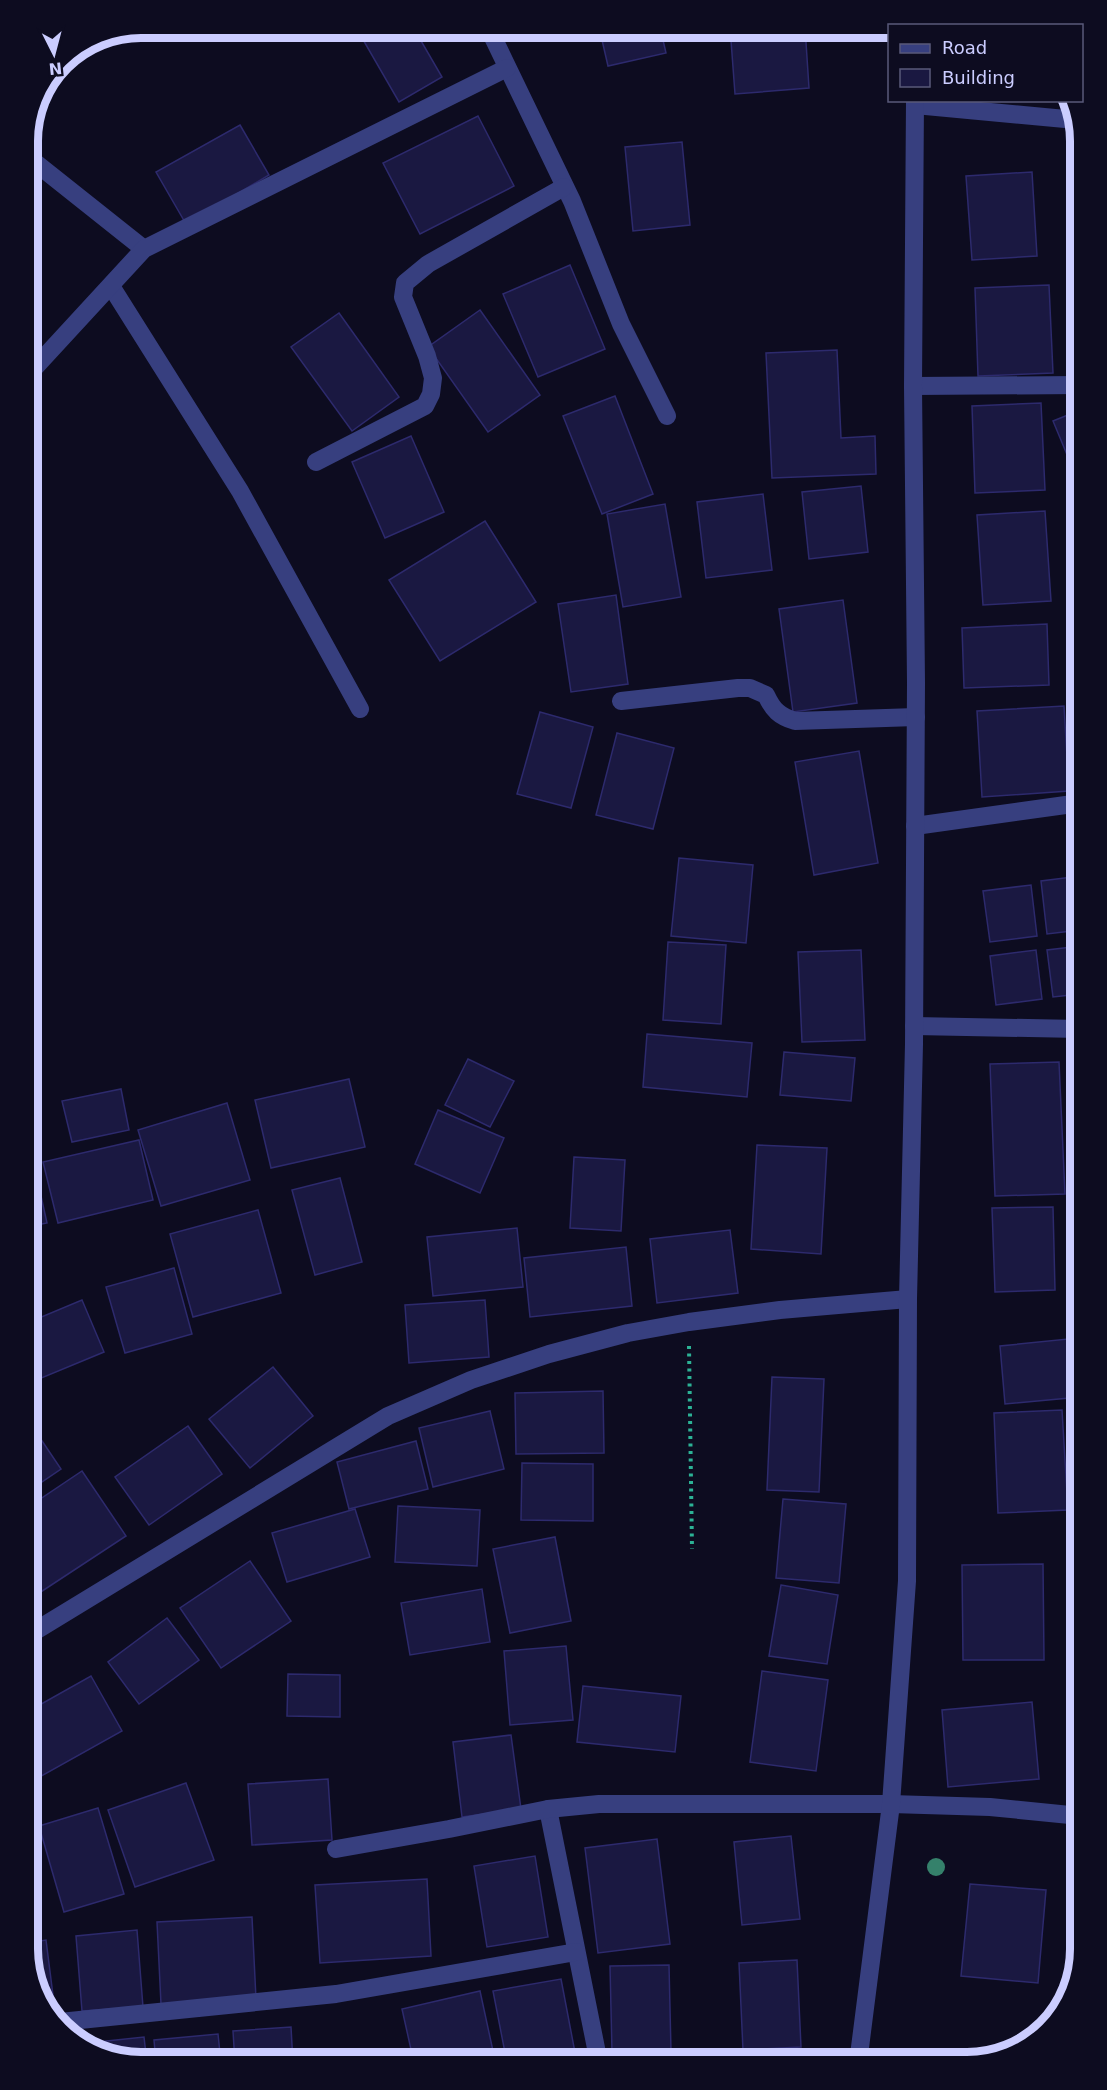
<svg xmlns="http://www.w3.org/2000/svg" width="1107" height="2090" viewBox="0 0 1107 2090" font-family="'DejaVu Sans',sans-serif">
<rect width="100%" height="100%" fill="#0d0c20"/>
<g fill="#1a1841" stroke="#2d2a6d" stroke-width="1.5">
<polygon points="365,27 413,27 442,77 399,102 358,31"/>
<polygon points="518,27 534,27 521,34"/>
<polygon points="599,27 660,27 666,53 608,66"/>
<polygon points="730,27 805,27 809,88 735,94"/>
<polygon points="85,44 87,47 59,64 61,60"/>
<polygon points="478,116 514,186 420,234 383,163"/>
<polygon points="240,125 269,175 186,224 156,172"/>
<polygon points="682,142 690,225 633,231 625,147"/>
<polygon points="1032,172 1037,256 972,260 966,176"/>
<polygon points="570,265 605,349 538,377 503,294"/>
<polygon points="1049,285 1053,373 978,376 975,288"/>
<polygon points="480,310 540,395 488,432 428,347"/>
<polygon points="339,313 399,397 352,431 291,347"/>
<polygon points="837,350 841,438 875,436 876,474 772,478 766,353"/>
<polygon points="615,396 653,494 602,514 563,416"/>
<polygon points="1041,403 1045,490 975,493 972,406"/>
<polygon points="1080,410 1080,486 1053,421"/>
<polygon points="411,436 444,512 385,538 352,462"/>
<polygon points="861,486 868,552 809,559 802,492"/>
<polygon points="763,494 772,570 706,578 697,502"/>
<polygon points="665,504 681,597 623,607 607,514"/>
<polygon points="1045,511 1051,601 983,605 977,515"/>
<polygon points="485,521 536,602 440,661 389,580"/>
<polygon points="616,595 628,684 571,692 558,604"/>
<polygon points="843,600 857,703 793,712 779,609"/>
<polygon points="1047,624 1049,685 964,688 962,628"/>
<polygon points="1064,706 1069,791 982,797 977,711"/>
<polygon points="540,712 593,727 571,808 517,794"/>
<polygon points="617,733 674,748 653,829 596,815"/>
<polygon points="859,751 878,863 814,875 795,762"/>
<polygon points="679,858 753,865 746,943 671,936"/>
<polygon points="1080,876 1080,930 1047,934 1041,881"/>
<polygon points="1031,885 1037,936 990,942 983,891"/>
<polygon points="668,942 726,945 721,1024 663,1020"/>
<polygon points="1080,946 1080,994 1053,997 1047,950"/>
<polygon points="861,950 865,1040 802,1042 798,952"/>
<polygon points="1036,950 1042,999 996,1005 990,956"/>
<polygon points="647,1034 752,1043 747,1097 643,1087"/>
<polygon points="784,1052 855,1058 851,1101 780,1095"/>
<polygon points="468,1059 514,1081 490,1127 445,1105"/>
<polygon points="1059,1062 1065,1194 995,1196 990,1064"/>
<polygon points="349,1079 365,1147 271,1168 255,1100"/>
<polygon points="121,1089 129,1130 72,1142 62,1101"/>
<polygon points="227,1103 250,1180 161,1206 138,1130"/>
<polygon points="438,1110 504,1138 480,1193 415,1164"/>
<polygon points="139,1140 153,1200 58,1223 43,1162"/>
<polygon points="757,1145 827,1148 821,1254 751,1249"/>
<polygon points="574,1157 625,1160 621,1231 570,1228"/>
<polygon points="35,1169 47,1223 27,1227 27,1170"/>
<polygon points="340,1178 362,1262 315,1275 292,1190"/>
<polygon points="1053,1207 1055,1290 995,1292 992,1208"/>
<polygon points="258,1210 281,1293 193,1317 170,1234"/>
<polygon points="517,1228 523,1287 433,1296 427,1237"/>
<polygon points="730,1230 738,1293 657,1303 650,1239"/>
<polygon points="626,1247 632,1306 530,1317 524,1258"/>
<polygon points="174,1268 192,1334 125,1353 106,1287"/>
<polygon points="82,1300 104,1352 27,1384 27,1323"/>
<polygon points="485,1300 489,1357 409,1363 405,1305"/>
<polygon points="1078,1338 1080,1397 1005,1404 1000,1346"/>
<polygon points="273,1367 313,1416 250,1468 209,1419"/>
<polygon points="772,1377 824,1379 819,1492 767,1490"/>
<polygon points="603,1391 604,1453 516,1454 515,1393"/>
<polygon points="1062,1410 1068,1510 998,1513 994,1413"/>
<polygon points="490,1411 504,1469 433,1487 419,1428"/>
<polygon points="32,1426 61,1469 27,1492 27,1429"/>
<polygon points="188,1426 222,1474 149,1525 115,1477"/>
<polygon points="416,1441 428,1489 349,1509 337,1462"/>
<polygon points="522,1463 593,1464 593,1521 521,1520"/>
<polygon points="82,1471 126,1536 27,1601 27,1508"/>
<polygon points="783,1499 846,1504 839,1583 776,1578"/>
<polygon points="398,1506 480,1510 477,1566 395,1562"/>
<polygon points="355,1509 370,1557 287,1582 272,1533"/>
<polygon points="555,1537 571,1621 510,1633 493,1549"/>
<polygon points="250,1561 291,1621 221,1668 180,1608"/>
<polygon points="1043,1564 1044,1660 963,1660 962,1565"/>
<polygon points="781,1585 838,1595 827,1664 769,1656"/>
<polygon points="482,1589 490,1642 410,1655 401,1603"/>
<polygon points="167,1618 199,1660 139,1704 108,1662"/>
<polygon points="566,1646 573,1720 510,1725 504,1651"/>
<polygon points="762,1671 828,1680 816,1771 750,1762"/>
<polygon points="288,1674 340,1675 340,1717 287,1716"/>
<polygon points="91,1676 122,1731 27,1784 27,1712"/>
<polygon points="583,1686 681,1696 675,1752 577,1742"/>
<polygon points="1032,1702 1039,1779 948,1787 942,1710"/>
<polygon points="511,1735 521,1809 462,1817 453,1742"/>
<polygon points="328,1779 332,1840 252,1845 248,1784"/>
<polygon points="186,1783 214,1860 135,1887 108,1810"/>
<polygon points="98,1808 124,1894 64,1912 39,1826"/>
<polygon points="791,1836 800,1919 742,1925 734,1842"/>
<polygon points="657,1839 670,1944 598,1953 585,1848"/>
<polygon points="535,1856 548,1937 487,1947 474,1866"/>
<polygon points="427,1879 431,1956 320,1963 315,1885"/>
<polygon points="970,1884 1046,1890 1038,1983 961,1976"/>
<polygon points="252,1917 256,1999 161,2004 157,1922"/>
<polygon points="137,1930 143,2007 82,2011 76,1936"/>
<polygon points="46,1940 54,2003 45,2004 36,1993 27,1943"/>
<polygon points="797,1960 801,2047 743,2050 739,1963"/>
<polygon points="669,1965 671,2051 612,2052 610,1966"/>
<polygon points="561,1979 577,2063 507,2063 493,1991"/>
<polygon points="480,1991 493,2051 441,2063 414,2063 402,2009"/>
<polygon points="291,2027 293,2063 235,2063 233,2031"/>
<polygon points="218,2034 221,2063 156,2063 154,2040"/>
<polygon points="144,2037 147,2063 134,2063 88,2047 88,2043"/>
<polygon points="638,2058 693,2059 693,2063 638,2063"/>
</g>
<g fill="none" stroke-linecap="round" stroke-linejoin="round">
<polyline stroke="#2cb295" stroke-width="4" stroke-dasharray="3 4.5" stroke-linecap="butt" points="689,1346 692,1549"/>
<g stroke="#373f7f" stroke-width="18">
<polyline points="488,27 572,201 621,324 667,416"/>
<polyline points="915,105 1076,120"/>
<polyline points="27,156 144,249"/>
<polyline points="111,286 240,491 360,709"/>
<polyline points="27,376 144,249 507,68"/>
<polyline points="913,386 1080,385"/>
<polyline points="316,462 425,406 431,394 433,378 427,356 403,297 405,283 428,264 564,187"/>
<path d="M621 701 738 688H750L766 695C773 710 779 716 795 721L916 717"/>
<polyline points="915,826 1080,803"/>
<polyline points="914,1026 1080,1029"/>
<polyline points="27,1636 388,1416 471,1380 549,1354 628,1333 689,1322 780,1310 908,1299"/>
<polyline points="548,1809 599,2063"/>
<polyline points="336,1849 449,1829 548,1809 599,1804 891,1804 990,1807 1080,1816"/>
<polyline points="60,2022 336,1994 576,1952"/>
<polyline points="858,2063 891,1804 907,1581 908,1299 914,1044 916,683 913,386 915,100"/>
</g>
</g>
<circle fill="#35816b" cx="936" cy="1867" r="9"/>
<path d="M0 0H1107V2090H0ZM141 38H967A103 103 0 0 1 1070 141V1949A103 103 0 0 1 967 2052H141A103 103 0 0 1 38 1949V141A103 103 0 0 1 141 38Z" fill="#0d0c20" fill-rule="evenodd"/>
<path fill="none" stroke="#cbcdff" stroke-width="8" d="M141 38H967A103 103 0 0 1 1070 141V1949A103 103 0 0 1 967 2052H141A103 103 0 0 1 38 1949V141A103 103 0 0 1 141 38Z"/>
<rect x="888" y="24" width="195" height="78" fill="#0d0c20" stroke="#595979" stroke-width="1.5"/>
<rect x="900" y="44" width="30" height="9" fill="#373f7f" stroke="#595979" stroke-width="1.5"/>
<text x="942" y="54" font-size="18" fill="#cbcdff">Road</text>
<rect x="900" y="69" width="30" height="18" fill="#1a1841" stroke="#595979" stroke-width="1.5"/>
<text x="942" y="84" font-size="18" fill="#cbcdff">Building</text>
<g transform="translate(54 54) rotate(174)" stroke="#0d0c20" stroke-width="4.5" paint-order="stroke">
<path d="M0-4.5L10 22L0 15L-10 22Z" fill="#cbcdff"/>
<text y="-9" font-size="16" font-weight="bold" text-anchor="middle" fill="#cbcdff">N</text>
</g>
</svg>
